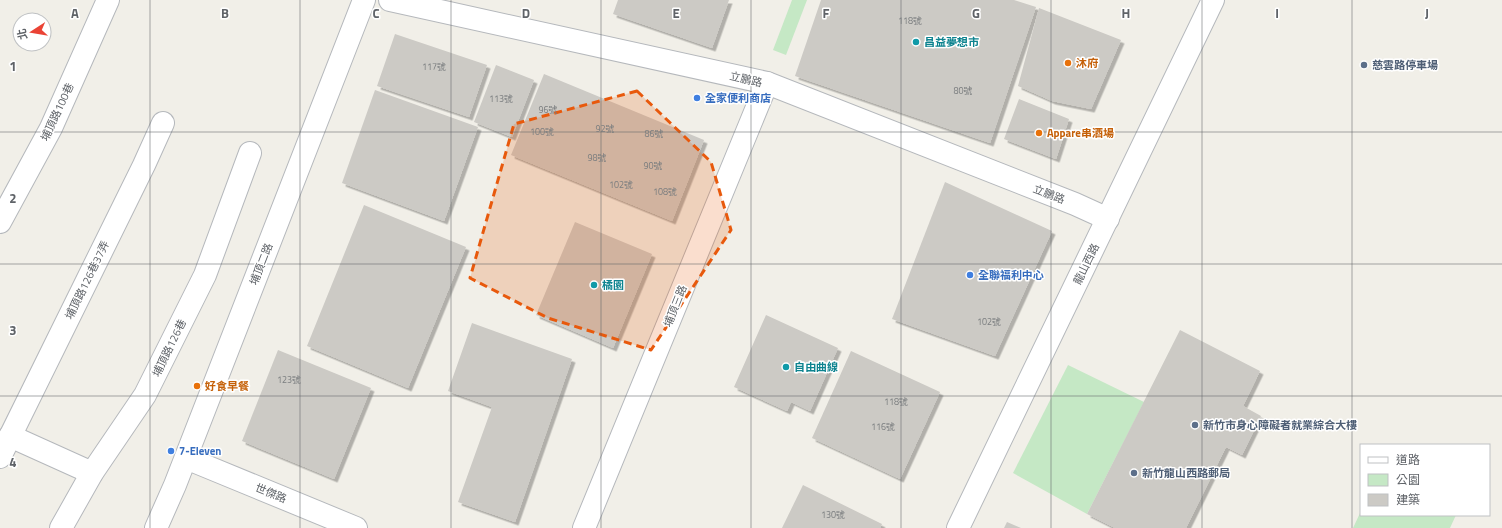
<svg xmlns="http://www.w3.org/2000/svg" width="1502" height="528" viewBox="0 0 1502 528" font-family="'Titillium Web','Noto Sans TC',sans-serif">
<defs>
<filter id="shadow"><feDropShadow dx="3.5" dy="3.5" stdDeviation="0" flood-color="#0004"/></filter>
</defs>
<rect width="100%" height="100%" fill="#f1efe8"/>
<g fill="#c5e8c5">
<polygon points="792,0 807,0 786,55 773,50"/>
<polygon points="1068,365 1144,402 1087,514 1013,473"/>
<polygon points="1361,511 1361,515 1456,515 1450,528 1353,528"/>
</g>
<g fill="#cccac5" filter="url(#shadow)">
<polygon points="618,0 729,0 712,48 613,14"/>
<polygon points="821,0 1014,0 1036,7 990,143 795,76"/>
<polygon points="1039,8 1121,40 1091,109 1052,101 1018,86"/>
<polygon points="395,34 487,65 469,117 377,86"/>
<polygon points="496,65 534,80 512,137 474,122"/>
<polygon points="544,74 704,140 672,221 511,155"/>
<polygon points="375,90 478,127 444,221 342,183"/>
<polygon points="1019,99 1069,119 1056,159 1004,139"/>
<polygon points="945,182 1052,231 995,356 892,319"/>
<polygon points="364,205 466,247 408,388 307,346"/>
<polygon points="575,222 652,254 613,348 536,315"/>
<polygon points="766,315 838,348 810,411 791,402 787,411 734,387"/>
<polygon points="472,323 572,359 515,522 458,502 492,407 448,391"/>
<polygon points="1180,330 1260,371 1243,406 1261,416 1242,455 1226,447 1186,528 1115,528 1087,514"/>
<polygon points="278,350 371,388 334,479 242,441"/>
<polygon points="851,351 940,392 900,479 812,438"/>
<polygon points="803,485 882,524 880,528 782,528"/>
<polygon points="1007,522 1021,528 1004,528"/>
</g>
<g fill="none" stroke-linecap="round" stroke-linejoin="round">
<g stroke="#b5b8bc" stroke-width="24">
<g id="minor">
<polyline points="390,0 767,83 1075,204 1108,219"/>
<polyline points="0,222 51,128 108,0"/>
<polyline points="10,436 92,473"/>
<polyline points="0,457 144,165 163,123"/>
<polyline points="186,458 356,528"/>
<polyline points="61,528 92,473 145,395 205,275 250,153"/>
<polyline points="156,528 175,485 364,0"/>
<polyline points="584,528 767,83"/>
<polyline points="958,528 1213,0"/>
</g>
</g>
<use href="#minor" stroke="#fff" stroke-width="22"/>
</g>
<path fill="#e8590c" fill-opacity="0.2" stroke="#e8590c" stroke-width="3" stroke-dasharray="8 5" stroke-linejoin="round" d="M637 91 711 162 731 230 651 350 548 318 470 278 514 124Z"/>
<path fill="none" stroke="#5f6368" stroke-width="1" stroke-opacity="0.55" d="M150 0V528M300 0V528M451 0V528M601 0V528M751 0V528M901 0V528M1051 0V528M1202 0V528M1352 0V528M0 132H1502M0 264H1502M0 396H1502"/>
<g fill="#0f9aa8" stroke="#fff" stroke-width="1.5">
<circle cx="916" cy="42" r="4"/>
<circle cx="594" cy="285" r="4"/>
<circle cx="786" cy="367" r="4"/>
</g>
<g fill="#e8710a" stroke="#fff" stroke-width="1.5">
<circle cx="1068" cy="63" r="4"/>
<circle cx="1039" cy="133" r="4"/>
<circle cx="197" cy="386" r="4"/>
</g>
<g fill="#5c6f8a" stroke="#fff" stroke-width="1.5">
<circle cx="1364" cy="65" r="4"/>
<circle cx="1195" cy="425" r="4"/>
<circle cx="1134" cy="473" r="4"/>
</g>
<g fill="#3f7fe0" stroke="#fff" stroke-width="1.5">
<circle cx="697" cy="98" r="4"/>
<circle cx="970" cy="275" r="4"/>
<circle cx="171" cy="451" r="4"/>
</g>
<g text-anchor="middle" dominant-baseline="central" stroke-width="3" stroke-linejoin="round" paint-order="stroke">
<g font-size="9" fill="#7a7d7f">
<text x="910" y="20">118號</text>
<text x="434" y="66">117號</text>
<text x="963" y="90">80號</text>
<text x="501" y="98">113號</text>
<text x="548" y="109">96號</text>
<text x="605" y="128">92號</text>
<text x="542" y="131">100號</text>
<text x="654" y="133">86號</text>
<text x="597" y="157">98號</text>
<text x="653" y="165">90號</text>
<text x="621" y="184">102號</text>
<text x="665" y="191">108號</text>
<text x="989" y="321">102號</text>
<text x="289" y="379">123號</text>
<text x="896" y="401">118號</text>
<text x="883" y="426">116號</text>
<text x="833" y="514">130號</text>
</g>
<g font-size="11" font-weight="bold" fill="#0d838f" stroke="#fff" text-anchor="start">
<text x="924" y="42">昌益夢想市</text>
<text x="602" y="285">橘園</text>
<text x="794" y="367">自由曲線</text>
</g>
<g font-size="11" font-weight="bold" fill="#c56008" stroke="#fff" text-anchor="start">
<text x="1076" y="63">沐府</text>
<text x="1047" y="133">Appare串酒場</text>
<text x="205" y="386">好食早餐</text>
</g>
<g font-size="11" font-weight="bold" fill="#4e5e75" stroke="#fff" text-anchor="start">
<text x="1372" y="65">慈雲路停車場</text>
<text x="1203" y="425">新竹市身心障礙者就業綜合大樓</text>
<text x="1142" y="473">新竹龍山西路郵局</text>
</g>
<g font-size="11" fill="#5f6368" stroke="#fff">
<text transform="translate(746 79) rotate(13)">立鵬路</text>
<text transform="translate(57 112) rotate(-65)">埔頂路100巷</text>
<text transform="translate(1049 194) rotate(21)">立鵬路</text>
<text transform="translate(261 264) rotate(-69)">埔頂二路</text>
<text transform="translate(1086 264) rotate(-64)">龍山西路</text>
<text transform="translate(87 280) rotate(-64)">埔頂路126巷37弄</text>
<text transform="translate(675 306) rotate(-68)">埔頂三路</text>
<text transform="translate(169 348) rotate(-64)">埔頂路126巷</text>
<text transform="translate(271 493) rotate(22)">世傑路</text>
</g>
<g font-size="11" font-weight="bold" fill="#366cbe" stroke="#fff" text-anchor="start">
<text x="705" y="98">全家便利商店</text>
<text x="978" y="275">全聯福利中心</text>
<text x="179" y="451">7-Eleven</text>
</g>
</g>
<g font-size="13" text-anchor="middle" font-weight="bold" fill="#5f6368" stroke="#fff" stroke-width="3" stroke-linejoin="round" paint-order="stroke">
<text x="75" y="18">A</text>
<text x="225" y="18">B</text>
<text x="376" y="18">C</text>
<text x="526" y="18">D</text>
<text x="676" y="18">E</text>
<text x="826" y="18">F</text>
<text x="976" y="18">G</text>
<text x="1126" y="18">H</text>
<text x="1277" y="18">I</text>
<text x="1427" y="18">J</text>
<text x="13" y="71">1</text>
<text x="13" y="203">2</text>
<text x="13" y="335">3</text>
<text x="13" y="467">4</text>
</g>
<rect x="1360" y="444" width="130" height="72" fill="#ffffff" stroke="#bfc1c3"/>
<rect x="1368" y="457" width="20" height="6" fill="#ffffff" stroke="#bfc1c3"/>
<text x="1396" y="464" font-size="12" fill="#5f6368">道路</text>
<rect x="1368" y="474" width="20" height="12" fill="#c5e8c5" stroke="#bfc1c3"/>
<text x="1396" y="484" font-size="12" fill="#5f6368">公園</text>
<rect x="1368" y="494" width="20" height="12" fill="#cccac5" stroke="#bfc1c3"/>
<text x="1396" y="504" font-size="12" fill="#5f6368">建築</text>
<g transform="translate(32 32) rotate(258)"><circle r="19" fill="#ffffff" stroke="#bfc1c3"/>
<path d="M0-3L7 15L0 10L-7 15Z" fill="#ea4335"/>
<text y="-6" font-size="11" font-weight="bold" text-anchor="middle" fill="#5f6368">北</text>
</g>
</svg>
